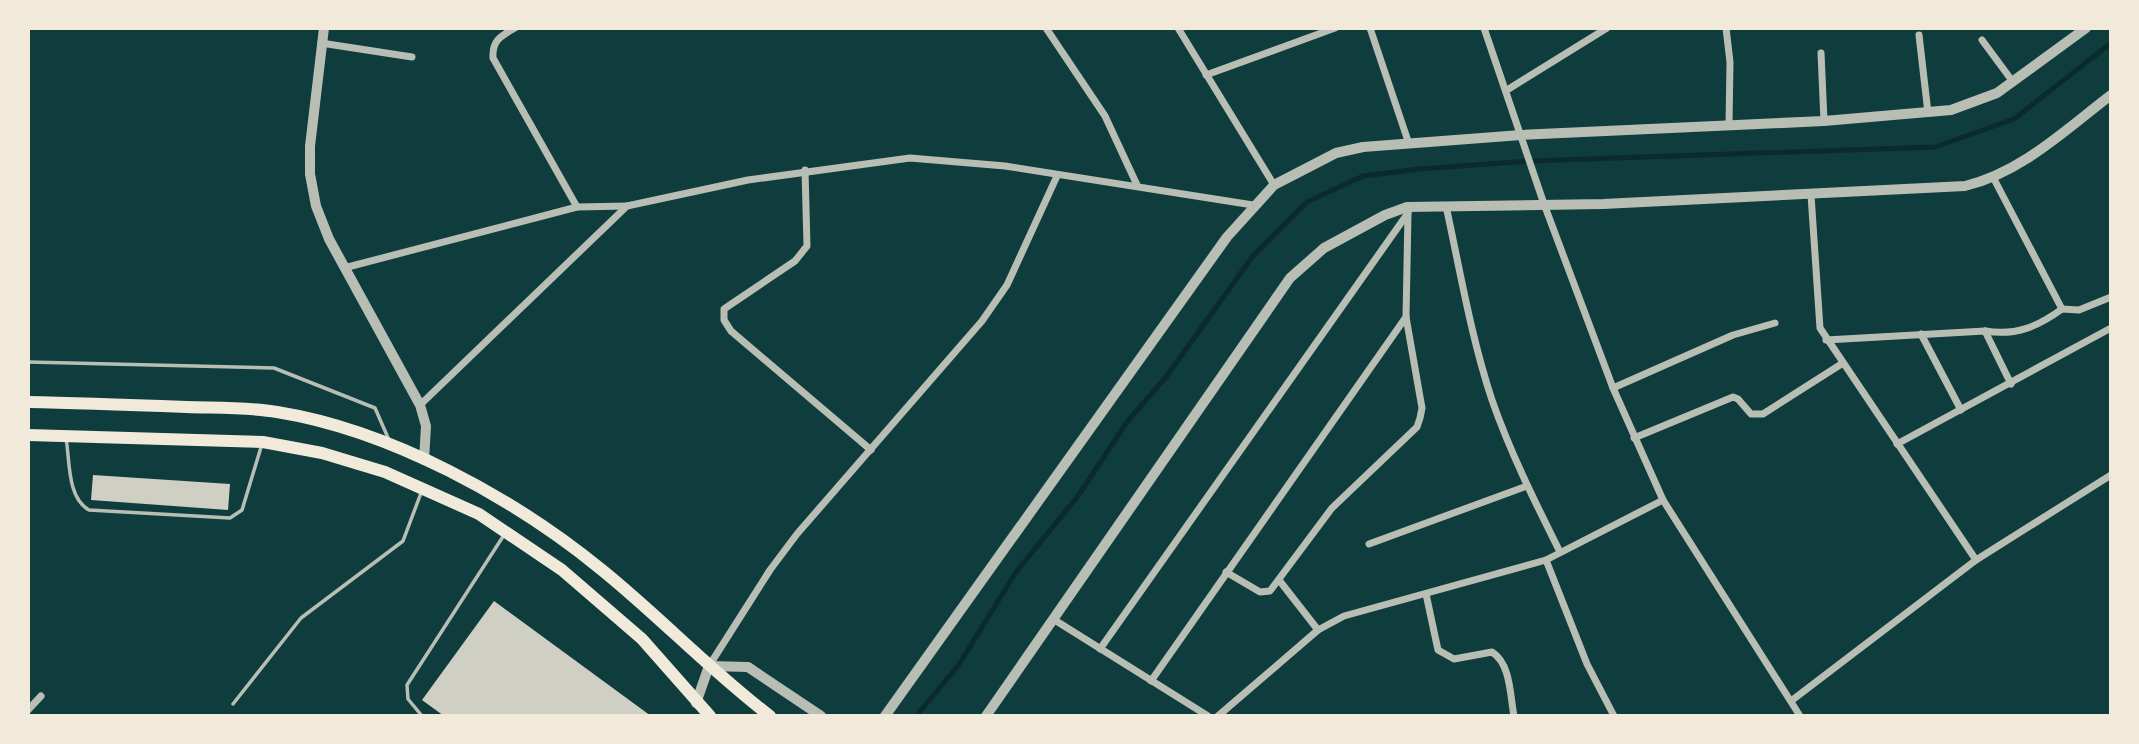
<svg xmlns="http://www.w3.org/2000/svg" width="2139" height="744" viewBox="0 0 2139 744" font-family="'DejaVu Sans',sans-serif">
<rect width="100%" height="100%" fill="#0f3d3e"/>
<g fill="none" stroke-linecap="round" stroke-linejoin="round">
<polyline stroke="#0a2a2b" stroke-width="5" points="916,716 958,666 1016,572 1078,496 1127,422 1166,377 1253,256 1307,202 1363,176 1419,169 1529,161 1935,147 2014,119 2111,43"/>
</g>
<g fill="#cfcfc3">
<polygon points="93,475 230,484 228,510 91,500"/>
<polygon points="494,601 651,716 444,716 422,700"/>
</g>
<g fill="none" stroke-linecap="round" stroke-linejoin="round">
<g stroke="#b8beb3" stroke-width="3.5">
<polyline points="28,362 274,368 375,408 389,440"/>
<path d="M66 438C70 461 67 498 89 510L230 518 242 510 262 444"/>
<polyline points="233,704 301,618 403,541 421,493"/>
<polyline points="422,716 408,699 407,685 504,535"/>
</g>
<g stroke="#b8beb3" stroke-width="7">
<path d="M515 28C501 36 492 40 493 58L577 207 627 206"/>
<polyline points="1046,28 1105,116 1137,185"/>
<polyline points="1178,28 1274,185"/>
<polyline points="1370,28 1408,141"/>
<polyline points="1484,28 1544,204 1613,388 1663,500 1800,716"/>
<polyline points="1726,28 1730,62 1729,125"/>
<polyline points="1919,35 1928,113"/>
<polyline points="1982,40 2013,82"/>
<polyline points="321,43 412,57"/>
<polyline points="1821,53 1824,121"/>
<polyline points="1206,75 1335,28"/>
<polyline points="1507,90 1607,28"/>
<polyline points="805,170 807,246 795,261 724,309 724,320 731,331 871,450"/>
<polyline points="1994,179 2062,309"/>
<polyline points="1811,195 1820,328 1976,560"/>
<path d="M1446 206C1460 270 1471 337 1492 400 1510 452 1535 502 1560 552"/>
<polyline points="344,268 577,207"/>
<polyline points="2062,309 2079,310 2111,297"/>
<polyline points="1985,331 2011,384"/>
<polyline points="1921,334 1961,410"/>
<path d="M1826 340 1985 331C2016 336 2037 327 2062 309"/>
<polyline points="1613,388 1733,335 1775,323"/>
<polyline points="420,405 627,206 748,180 910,158 1005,166 1253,205"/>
<polyline points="1634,438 1733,397 1738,399 1751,414 1763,414 1843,363"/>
<polyline points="1897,444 2111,328"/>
<polyline points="1369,544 1527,486"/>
<polyline points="1546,560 1587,664 1614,716"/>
<polyline points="1226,572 1260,592 1270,591 1332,508 1417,427 1420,418 1422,408 1406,317 1408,214"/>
<polyline points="1279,580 1318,630"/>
<path d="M1426 594 1438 650 1454 659 1492 652C1511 664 1510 696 1514 716"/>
<polyline points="1053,619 1208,716"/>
<polyline points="1100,649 1408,213"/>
<polyline points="709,666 770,570 797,534 982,321 1007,285 1057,176"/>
<polyline points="1151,681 1406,317"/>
<polyline points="1791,701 1976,560 2111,475"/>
<polyline points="28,710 41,696"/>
<polyline points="1218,716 1318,630 1344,616 1546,560 1663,500"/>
</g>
<g stroke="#b8beb3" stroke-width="10">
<polyline points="324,28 310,146 310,174 316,206 329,239 420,405 426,426 424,460"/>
<polyline points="696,703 709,666 748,667 821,716"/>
<polyline points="885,716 1227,237 1274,185 1336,153 1363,147 1521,135 1824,121 1951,110 1997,93 2086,28"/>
<path d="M986 716 1290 278 1324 248 1385 215 1407 207 1603 204 1965 186C2022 172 2065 130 2111 95"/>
</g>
<g stroke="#f1e9da" stroke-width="12">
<path d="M28 402C81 403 134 405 187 407 217 408 247 407 277 412 390 430 514 498 602 570 660 617 711 671 770 716"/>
<polyline points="28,435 263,442 322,453 385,472 479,514 562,570 642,639 710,716"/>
</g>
</g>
<rect width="2139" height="744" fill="none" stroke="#f1e9da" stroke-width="60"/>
</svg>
